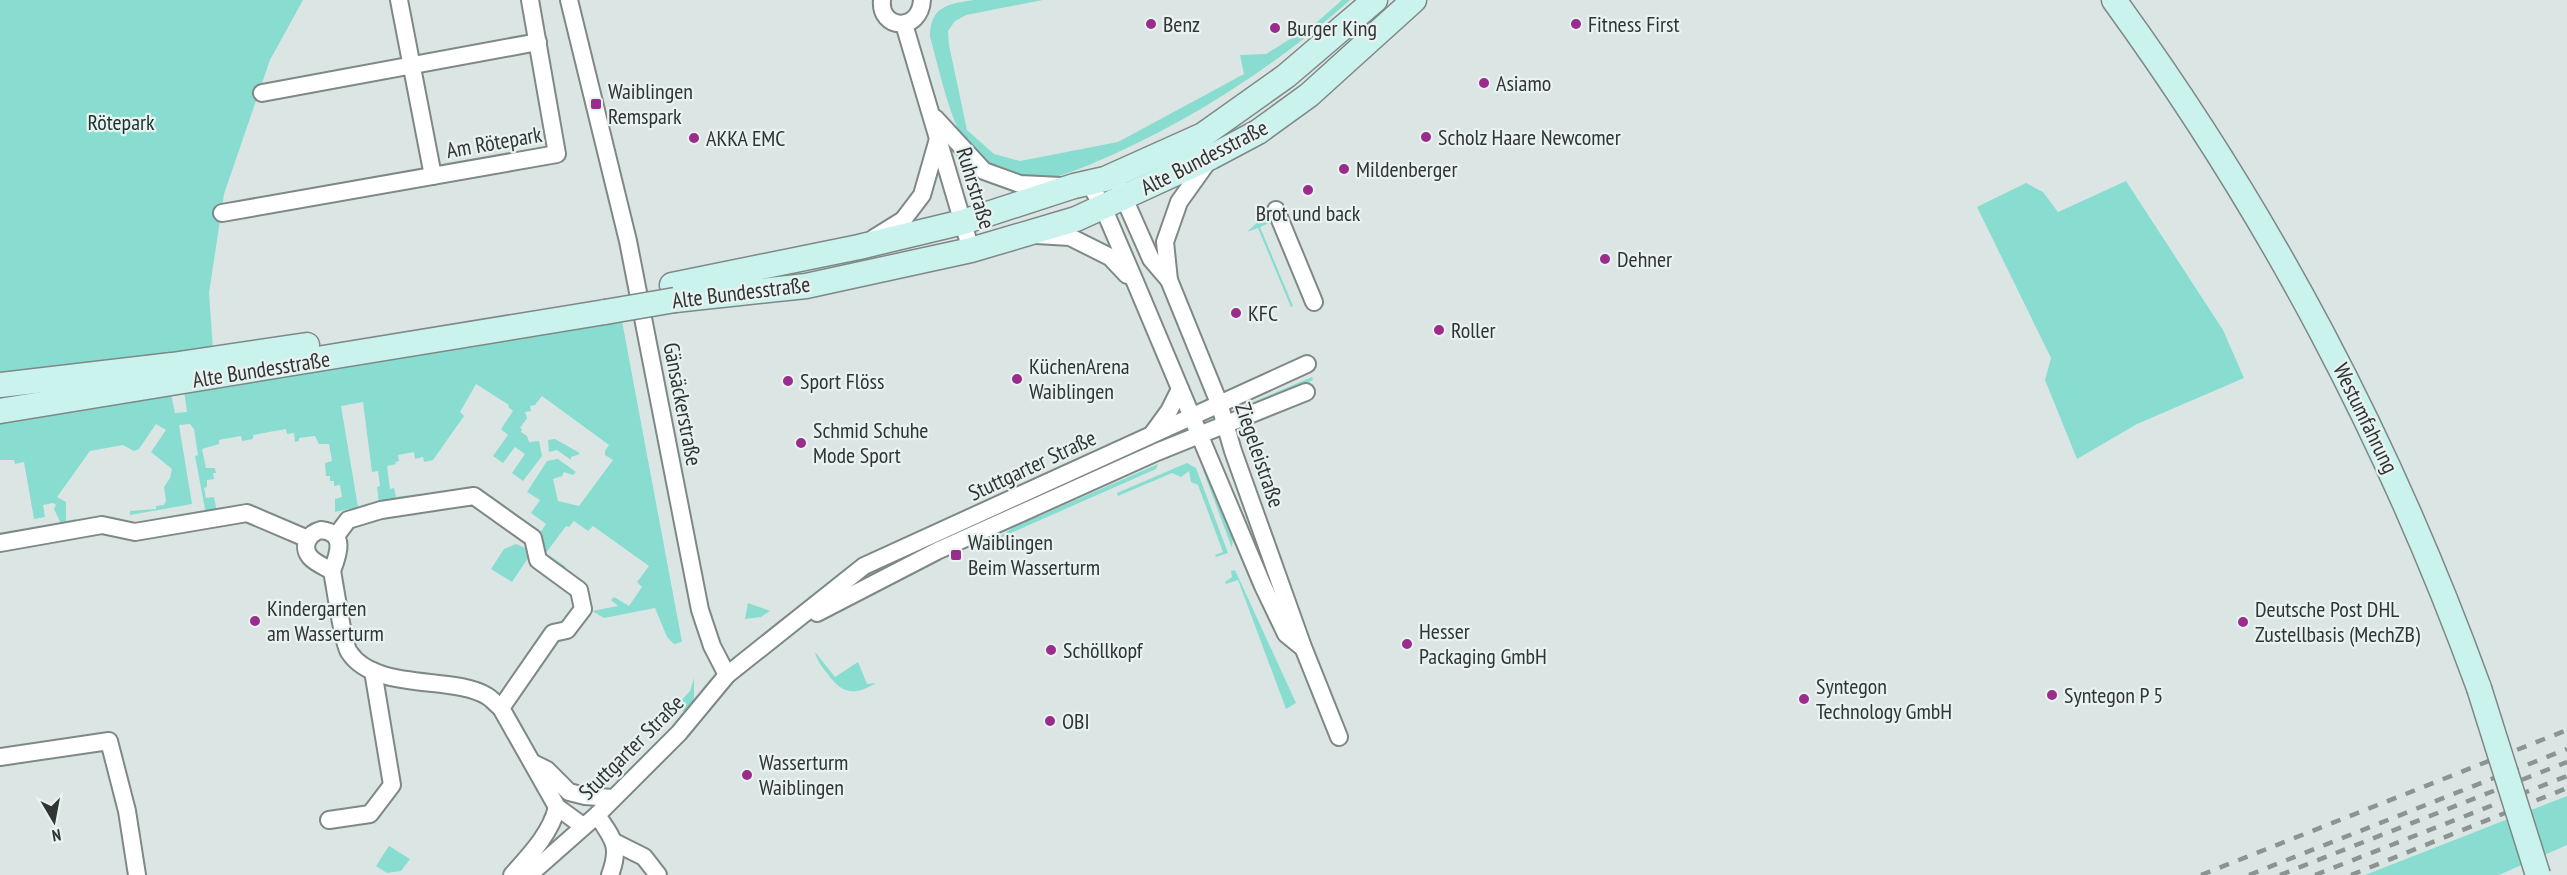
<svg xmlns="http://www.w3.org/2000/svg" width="2567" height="875" viewBox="0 0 2567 875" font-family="'PT Sans Narrow',sans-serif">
<rect width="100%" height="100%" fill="#dbe6e4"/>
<g fill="#88ddd0">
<polygon points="0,0 303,0 270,60 224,194 209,293 213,349 0,376"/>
<path d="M974 0H1043L966 15 955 21 948 31 949 45 967 130 994 154 1020 161 1118 142 1244 74 1240 55 1266 54 1316 23 1342 0H1350C1274 68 1183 126 1089 165 1073 171 1045 183 1028 180 1018 178 984 165 977 159 952 135 940 71 930 37 930 6 948 4 974 0Z"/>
<polygon points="2126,181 2223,330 2244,378 2137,424 2077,459 2045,380 2051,358 1977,207 2026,183 2043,192 2058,212"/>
<polygon points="1262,218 1269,223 1260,227 1293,306 1291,307 1258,228 1247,232"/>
<polygon points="622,321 682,642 674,644 667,637 655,608 604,618 592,611 618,606 611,600 614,597 629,606 642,587 637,582 649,566 593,526 588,531 574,521 569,527 566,526 546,553 566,567 564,570 544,556 540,533 546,524 531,513 540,500 527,492 547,461 558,459 576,472 573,475 564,472 562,476 553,479 558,501 579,506 613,460 605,455 605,451 609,445 542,396 535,405 530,406 531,411 525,412 527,418 520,428 522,429 521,432 527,436 529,442 539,441 542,456 523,481 512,473 525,454 515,447 503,463 493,456 508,435 501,429 513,411 508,407 509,405 476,384 460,412 464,416 433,460 424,462 423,457 415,459 414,452 398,455 399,461 395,462 396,464 387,466 390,489 394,488 396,497 419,494 420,497 379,503 377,487 380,486 378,471 372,472 363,402 341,406 358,507 335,512 335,499 342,497 340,485 334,486 334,481 330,481 330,476 326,476 325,463 332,461 329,444 319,444 315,436 299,438 299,441 295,442 294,433 287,434 286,429 253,435 253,439 242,441 241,436 219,440 219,444 202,449 206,468 215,468 216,473 213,473 214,479 207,480 207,487 204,488 206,498 214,497 217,512 206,514 195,456 198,455 194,429 190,424 179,425 192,504 130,515 130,511 156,509 156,506 164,505 166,501 164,487 170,478 172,469 151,452 166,430 156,424 139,449 134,451 123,445 90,451 57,497 66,502 66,521 76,519 77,524 62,526 54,509 56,505 53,503 43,505 45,517 34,519 24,462 15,464 14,460 0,460 0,423 171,394 175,413 187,412 184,391 260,381"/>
<polygon points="1312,377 1313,380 1254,406 1253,402"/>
<polygon points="555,439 578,452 580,454 571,457 571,460 557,450 549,452 548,440"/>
<polygon points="1187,463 1196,468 1228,553 1216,557 1215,555 1223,552 1198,485 1191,482 1189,471 1181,477 1172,473 1118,496 1117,493"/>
<polygon points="1158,464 1156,469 995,540 1014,527"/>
<polygon points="1205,466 1233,539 1232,548 1203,470"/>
<polygon points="516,544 525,548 528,558 512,582 491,569 504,549"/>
<polygon points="1235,570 1296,703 1286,709 1238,580 1226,584 1225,582 1232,577 1231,571"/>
<polygon points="748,603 770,611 761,617 745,619"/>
<path d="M815 652 835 677 858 662 867 684 876 683C853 697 841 693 827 673 821 666 817 660 815 652Z"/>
<polygon points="694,678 694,700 687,715 677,705 690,691"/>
<polygon points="2567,796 2567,845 2499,875 2365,875"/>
<polygon points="389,846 410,859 401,871 387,873 376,866"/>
</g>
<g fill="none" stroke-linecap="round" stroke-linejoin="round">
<g stroke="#7e8886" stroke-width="20">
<g id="street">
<polyline points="399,0 433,176"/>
<polyline points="569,0 628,241 700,610 712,646 727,675"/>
<path d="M882 0C879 30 920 33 922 0"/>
<polyline points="904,24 971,250"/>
<polyline points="262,93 538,42"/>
<polyline points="935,118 984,171 1020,184 1061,186"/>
<polyline points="1209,160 1179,202 1165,242 1169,280 1219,403 1233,451 1303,647 1339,737"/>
<polyline points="1089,183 1103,207 1136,284 1263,586 1286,634 1302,647"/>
<polyline points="1120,189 1151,259 1169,280"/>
<polyline points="1276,210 1314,302"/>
<polyline points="222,213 557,154 530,0"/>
<polyline points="1036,235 1070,237 1110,257 1127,275"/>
<polyline points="874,238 903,220 922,195 938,139"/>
<polyline points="1153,433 1169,411 1180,389"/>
<path d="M321 530C347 533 338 555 332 571 325 567 315 563 310 557 301 546 309 533 321 530Z"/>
<polyline points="336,536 348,520 381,510 474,496 533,538 538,560 579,590 583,609 567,630 553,633 501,708"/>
<polyline points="0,543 102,525 135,532 247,513 308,539"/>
<path d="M332 571C335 586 343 643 349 652 375 692 453 675 487 696 492 699 496 704 501 708L557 807 583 826"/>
<polyline points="817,613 937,551 1157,452 1306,392"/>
<polyline points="0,757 109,741 127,811 137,875"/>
<polyline points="533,763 547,770 569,792 585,796 613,798"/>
<path d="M597 815C613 839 621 846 610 875"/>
<polyline points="329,820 370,814 392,785 373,671"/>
<polyline points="616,843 644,857 658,875"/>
<path d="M512 875C530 855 551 833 557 807"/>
<polyline points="529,875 597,815 679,733 727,675 864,566 1307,364"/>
</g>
</g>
<g stroke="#7e8886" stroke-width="27">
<g id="secondary">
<path d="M2114 0C2270 215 2388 438 2479 688"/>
<polyline points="672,285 859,247 963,222 1074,186 1105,179 1203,135 1286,76 1375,0"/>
<polyline points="675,300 806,286 971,250 1076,219 1211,157 1258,132 1309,95 1414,0"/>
<polyline points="0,385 172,365 307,345"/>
<polyline points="0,411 605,312"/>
</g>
</g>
<use href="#street" stroke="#fff" stroke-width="16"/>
<use href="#secondary" stroke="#cbf3ee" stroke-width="24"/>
<g stroke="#8c9492" stroke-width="4.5" stroke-dasharray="10 10" stroke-linecap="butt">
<polyline points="2201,875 2567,730"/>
<polyline points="2249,875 2567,749"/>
<polyline points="2280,875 2567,762"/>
<polyline points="2315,875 2567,776"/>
<polyline points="2351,875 2567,788"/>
</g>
<g stroke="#7e8886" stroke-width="27" stroke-linecap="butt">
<g id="secondary-bridge">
<polyline points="605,312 675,300"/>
<polyline points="2479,688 2538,875"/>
</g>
</g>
<use href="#secondary-bridge" stroke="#cbf3ee" stroke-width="24"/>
</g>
<g fill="#9a2c8c" stroke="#e8f3f1" stroke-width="2">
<circle cx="1151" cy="24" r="6"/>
<circle cx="1576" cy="24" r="6"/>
<circle cx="1275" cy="28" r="6"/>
<circle cx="1484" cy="83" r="6"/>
<rect x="590" y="98" width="12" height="12" rx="3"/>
<circle cx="1426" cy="137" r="6"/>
<circle cx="694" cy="138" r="6"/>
<circle cx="1344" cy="169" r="6"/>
<circle cx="1308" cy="190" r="6"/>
<circle cx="1605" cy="259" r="6"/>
<circle cx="1236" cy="313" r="6"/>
<circle cx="1439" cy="330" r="6"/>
<circle cx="1017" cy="379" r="6"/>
<circle cx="788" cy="381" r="6"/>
<circle cx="801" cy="443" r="6"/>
<rect x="950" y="549" width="12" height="12" rx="3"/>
<circle cx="255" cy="621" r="6"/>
<circle cx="2243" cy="622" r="6"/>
<circle cx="1407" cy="644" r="6"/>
<circle cx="1051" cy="650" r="6"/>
<circle cx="2052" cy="695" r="6"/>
<circle cx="1804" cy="699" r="6"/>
<circle cx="1050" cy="721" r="6"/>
<circle cx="747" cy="775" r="6"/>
</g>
<g text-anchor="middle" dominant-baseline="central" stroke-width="4.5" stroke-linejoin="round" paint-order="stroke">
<g font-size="22" fill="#303433" stroke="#e8f3f1" text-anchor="start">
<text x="1163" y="24">Benz</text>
<text x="1588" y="24">Fitness First</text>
<text x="1287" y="28">Burger King</text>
<text x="1496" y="83">Asiamo</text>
<text x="608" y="91">Waiblingen<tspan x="608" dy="25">Remspark</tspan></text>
<text x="1438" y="137">Scholz Haare Newcomer</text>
<text x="706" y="138">AKKA EMC</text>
<text x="1356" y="169">Mildenberger</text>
<text x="1308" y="213" text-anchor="middle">Brot und back</text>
<text x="1617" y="259">Dehner</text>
<text x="1248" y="313">KFC</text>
<text x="1451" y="330">Roller</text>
<text x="1029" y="366">KüchenArena<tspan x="1029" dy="25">Waiblingen</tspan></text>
<text x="800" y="381">Sport Flöss</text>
<text x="813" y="430">Schmid Schuhe<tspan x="813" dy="25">Mode Sport</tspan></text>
<text x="968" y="542">Waiblingen<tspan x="968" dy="25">Beim Wasserturm</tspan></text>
<text x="267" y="608">Kindergarten<tspan x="267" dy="25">am Wasserturm</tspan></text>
<text x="2255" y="609">Deutsche Post DHL<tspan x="2255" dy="25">Zustellbasis (MechZB)</tspan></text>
<text x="1419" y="631">Hesser<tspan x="1419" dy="25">Packaging GmbH</tspan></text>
<text x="1063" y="650">Schöllkopf</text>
<text x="1816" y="686">Syntegon<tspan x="1816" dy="25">Technology GmbH</tspan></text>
<text x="2064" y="695">Syntegon P 5</text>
<text x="1062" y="721">OBI</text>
<text x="759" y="762">Wasserturm<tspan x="759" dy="25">Waiblingen</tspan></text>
</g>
<g font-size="22" fill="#1c322e" stroke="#e8f3f1">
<text x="121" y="122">Rötepark</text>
</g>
<g font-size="22" fill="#303433" stroke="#e8f3f1">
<text transform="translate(494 142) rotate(-10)">Am Rötepark</text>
<text transform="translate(1204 157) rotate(-27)">Alte Bundesstraße</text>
<text transform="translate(976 188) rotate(73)">Ruhrstraße</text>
<text transform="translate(741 292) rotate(-7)">Alte Bundesstraße</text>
<text transform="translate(261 369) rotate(-9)">Alte Bundesstraße</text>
<text transform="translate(683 404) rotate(79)">Gänsäckerstraße</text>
<text transform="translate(2366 418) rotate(64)">Westumfahrung</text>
<text transform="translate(1260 455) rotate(71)">Ziegeleistraße</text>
<text transform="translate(1032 465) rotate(-25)">Stuttgarter Straße</text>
<text transform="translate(631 747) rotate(-45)">Stuttgarter Straße</text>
</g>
</g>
<g transform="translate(54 821) rotate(170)" stroke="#e8f3f1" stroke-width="4.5" paint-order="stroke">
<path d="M0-4.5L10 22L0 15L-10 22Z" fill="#303433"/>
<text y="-9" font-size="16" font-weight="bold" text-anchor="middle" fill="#303433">N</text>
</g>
</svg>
